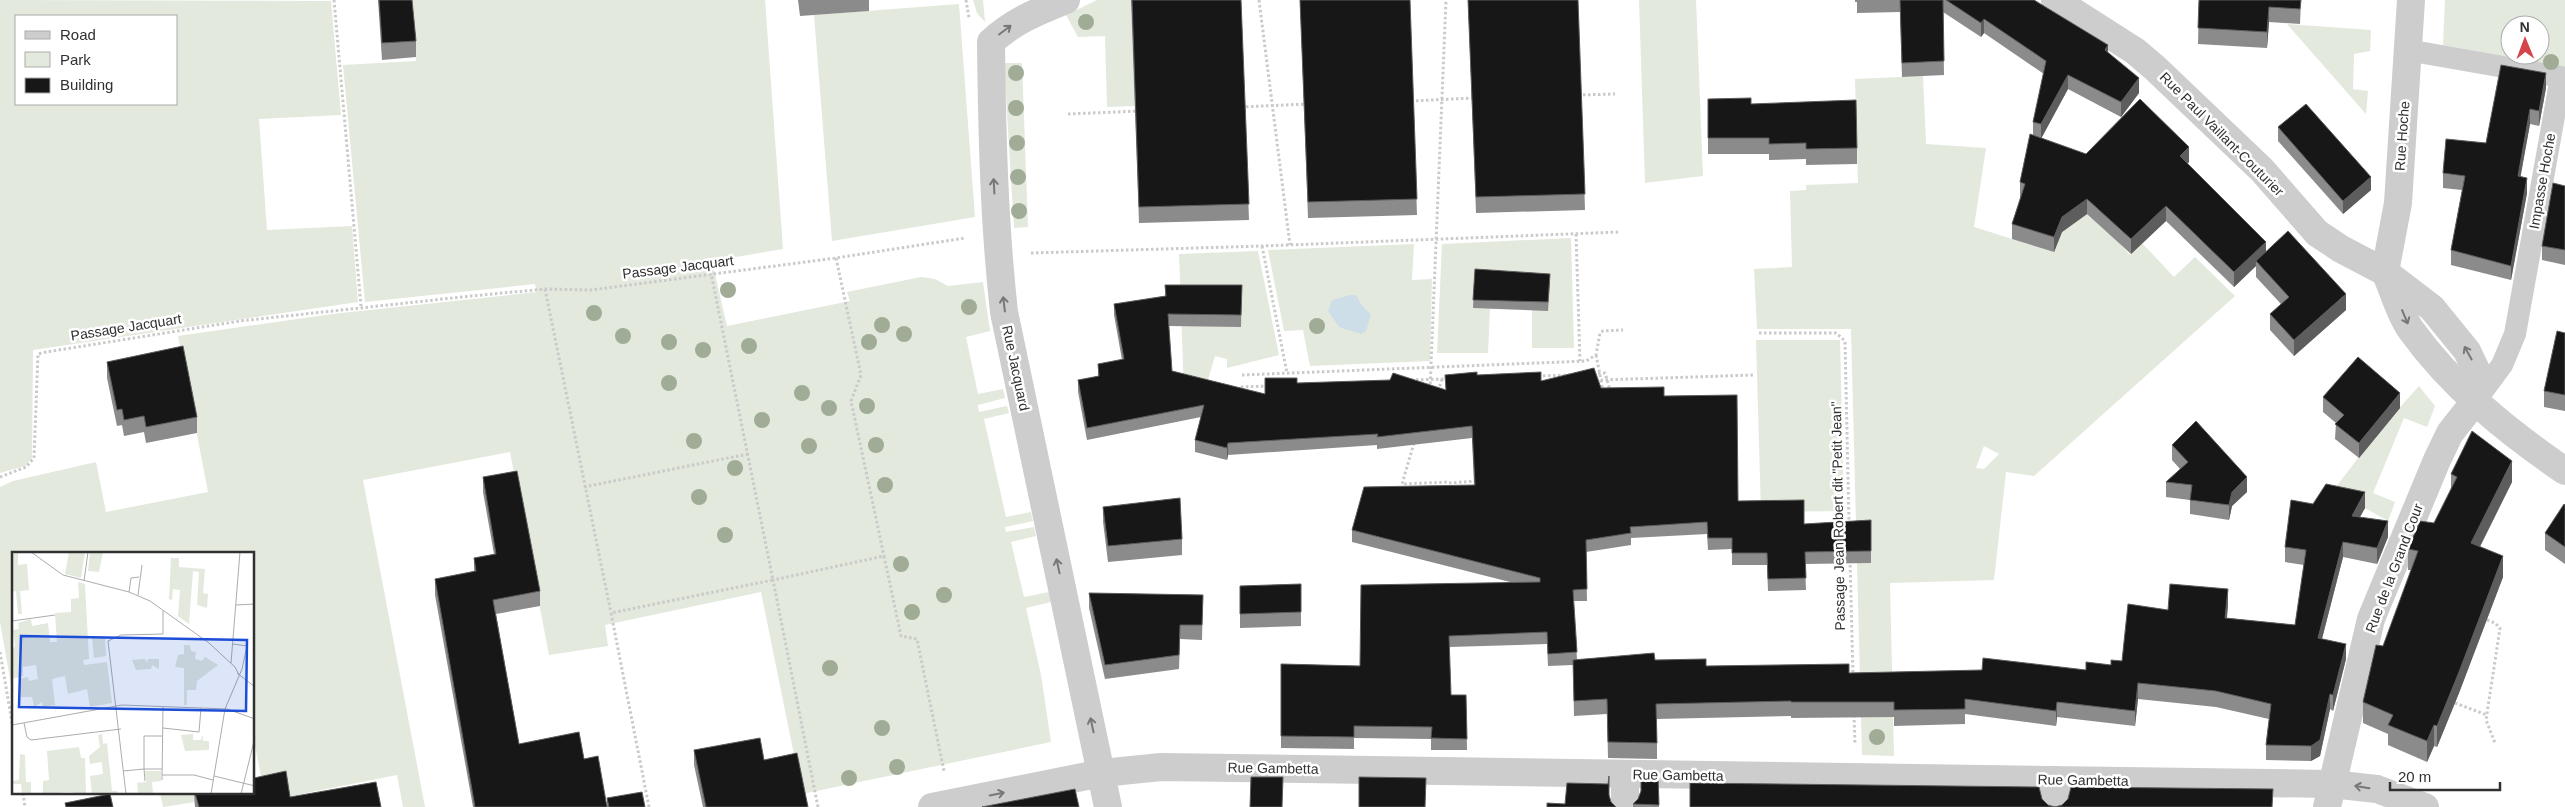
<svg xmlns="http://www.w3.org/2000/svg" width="2565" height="807" viewBox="0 0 2565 807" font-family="Helvetica,sans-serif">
<rect width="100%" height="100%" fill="#fff"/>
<g fill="#e3e9dd" fill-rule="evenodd">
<path d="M0 0 331 1 341 115 259 119 267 230 352 226 358 302 33 350 32 458 25 466 0 473ZM176 16V104H16V16Z"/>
<polygon points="411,0 765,0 783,249 712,261 727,326 850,301 847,292 921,277 935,279 948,286 983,282 990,331 966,337 978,394 1003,389 1005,398 978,405 979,412 1007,406 1009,413 984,419 1006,517 1031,512 1033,521 1005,527 1006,532 1034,527 1036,536 1011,542 1024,597 1049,592 1051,602 1026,608 1041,675 1051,742 802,794 761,592 605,625 608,646 549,655 510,452 363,480 425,807 403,807 397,775 266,801 254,741 254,553 14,553 12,690 0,622 0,487 13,481 96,462 106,512 208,492 178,336 332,314 537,292 535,284 365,302 343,65 416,61"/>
<polygon points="973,0 983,0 985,22 977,13"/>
<polygon points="1097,0 1131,0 1135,106 1107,107 1105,36 1078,37 1066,15"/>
<polygon points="1639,0 1696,0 1703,176 1645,183"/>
<path d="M2445 0H2565V67L2443 45ZM2510 25H2540V55H2510Z"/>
<polygon points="959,4 975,217 832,241 814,15"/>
<polygon points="2287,24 2371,30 2370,51 2354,54 2353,89 2368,91 2366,114"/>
<polygon points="1004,63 1022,63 1028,227 1014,228"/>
<path d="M1923 76 1926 144 1986 148 1974 227 2054 252 2061 233 2087 207 2130 255 2142 243 2174 277 2195 257 2235 296 2034 476 2006 472 1994 580 1890 583 1894 756 1862 755 1851 329H1757L1754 269 1792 267 1790 191 1806 190V185L1858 183 1855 79ZM1984 446 1999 454 1984 469 1976 468Z"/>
<polygon points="1571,238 1574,348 1532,348 1532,310 1490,309 1488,353 1437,353 1442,244"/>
<polygon points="1414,244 1412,280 1432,279 1430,361 1310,366 1303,330 1284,331 1268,250"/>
<polygon points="1258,251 1279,355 1227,368 1227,359 1215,356 1204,393 1184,393 1179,254"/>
<polygon points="1756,340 1840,340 1844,511 1761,512"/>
<polygon points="2419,386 2435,406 2427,427 2404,418 2373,493 2395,502 2388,521 2365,508 2326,500 2378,432"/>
<polygon points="160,793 213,793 214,799 163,807"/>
</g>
<polygon fill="#cedee9" points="1350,295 1356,295 1361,304 1371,315 1366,331 1361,334 1339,327 1328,311 1332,300"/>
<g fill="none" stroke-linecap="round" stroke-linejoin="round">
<g stroke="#cacaca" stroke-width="3" stroke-dasharray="2.5 2.5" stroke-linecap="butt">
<polyline points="334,0 361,306"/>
<polyline points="966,0 969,18"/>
<polyline points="1259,0 1290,245"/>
<polyline points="1578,95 1615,94"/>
<polyline points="1411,101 1474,98"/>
<polyline points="1241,107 1307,104"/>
<polyline points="1068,114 1139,111"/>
<polyline points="1576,234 1580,361"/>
<polyline points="1262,246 1287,373"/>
<polyline points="1031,253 1262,246 1620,232"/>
<polyline points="836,258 861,375 851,401 884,556"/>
<polyline points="545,289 611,613"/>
<polyline points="1759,333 1836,333 1845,341 1849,524"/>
<polyline points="1596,355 1601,380 1754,375"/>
<polyline points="1593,374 1605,373 1610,390"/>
<polyline points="1242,375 1586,361 1596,355 1600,333 1603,331 1623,330"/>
<polyline points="1538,376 1570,375"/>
<polyline points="1411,380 1447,379"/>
<polyline points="1601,380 1603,392"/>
<polyline points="1430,389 1446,0"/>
<polyline points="1239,391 1240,387 1267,386"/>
<polyline points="1438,391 1442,379"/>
<polyline points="1414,443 1402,484 1449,482"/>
<polyline points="0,477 26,467 34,458 38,354 46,352 240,321 471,296 545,289 591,290 836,258 965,238"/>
<polyline points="1449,483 1477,481"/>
<polyline points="584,487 748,454"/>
<polyline points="1850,560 1853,676"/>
<polyline points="2487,620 2495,623 2500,628 2486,720 2495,743"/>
<polyline points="0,652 14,734"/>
<polyline points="2455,703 2487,715"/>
<polyline points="1854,715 1855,744"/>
<polyline points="23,793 25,807"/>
<polyline points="649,807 611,613 773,580 711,273"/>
<polyline points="818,807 773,580 884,556 901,636 917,639 944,771"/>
</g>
<polyline stroke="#cdcdcd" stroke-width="22" points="2407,50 2561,77 2515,334 2502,365 2476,400"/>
<g stroke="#cdcdcd" stroke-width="28">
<path d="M1066 0C1039 11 1013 21 991 42 992 133 994 222 1004 312L1108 807"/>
<polyline points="2055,0 2135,51 2155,68 2262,170 2317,233 2341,249 2385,272 2432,308 2467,351 2476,370 2476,400"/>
<polyline points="2385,272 2398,203 2411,0"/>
<path d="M2386 274C2394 292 2400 315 2411 330 2452 387 2508 432 2565 471"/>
<polyline points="1625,775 1625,807"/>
<polyline points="932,807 1102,773 1161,767 2331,784 2377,789 2425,807"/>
<polyline points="2055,807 2055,780"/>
<polyline points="2327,807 2371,619 2437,460 2450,433 2476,400"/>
</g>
</g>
<g fill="#a0ac96">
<circle cx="1086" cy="22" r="8"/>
<circle cx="2551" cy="62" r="8"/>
<circle cx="1016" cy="73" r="8"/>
<circle cx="1016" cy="108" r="8"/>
<circle cx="1017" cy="143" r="8"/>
<circle cx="1018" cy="177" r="8"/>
<circle cx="1019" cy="211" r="8"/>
<circle cx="728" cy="290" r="8"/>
<circle cx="969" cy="307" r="8"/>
<circle cx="594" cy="313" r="8"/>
<circle cx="882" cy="325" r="8"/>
<circle cx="1317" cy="326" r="8"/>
<circle cx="904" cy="334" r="8"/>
<circle cx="623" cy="336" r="8"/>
<circle cx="669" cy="342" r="8"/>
<circle cx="869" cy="342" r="8"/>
<circle cx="749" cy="346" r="8"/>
<circle cx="703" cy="350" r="8"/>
<circle cx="669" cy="383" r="8"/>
<circle cx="802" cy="393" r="8"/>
<circle cx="867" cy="406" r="8"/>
<circle cx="829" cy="408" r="8"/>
<circle cx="762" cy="420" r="8"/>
<circle cx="694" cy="441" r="8"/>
<circle cx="876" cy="445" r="8"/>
<circle cx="809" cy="446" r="8"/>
<circle cx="735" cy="468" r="8"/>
<circle cx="885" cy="485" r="8"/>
<circle cx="699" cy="497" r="8"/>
<circle cx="725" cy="535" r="8"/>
<circle cx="901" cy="564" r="8"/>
<circle cx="944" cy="595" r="8"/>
<circle cx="912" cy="612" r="8"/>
<circle cx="830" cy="668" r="8"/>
<circle cx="882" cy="728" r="8"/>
<circle cx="1877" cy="737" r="8"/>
<circle cx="897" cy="767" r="8"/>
<circle cx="849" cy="778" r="8"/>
</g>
<g fill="#8b8b8b">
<polygon points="378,0 412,0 416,41 416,57 382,60"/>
<polygon points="798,0 869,0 869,11 800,16"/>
<polygon points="1131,0 1241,0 1249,220 1139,223"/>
<polygon points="1300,0 1410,0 1417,215 1308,218"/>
<polygon points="1468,0 1578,0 1585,210 1476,213"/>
<polygon points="1855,0 2034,0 2108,53 2139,93 2121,117 2068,89 2041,138 2086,154 2189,162 2187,164 2266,252 2346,310 2294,356 2270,330 2270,314 2281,304 2256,277 2256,266 2234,287 2166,221 2131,254 2087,214 2062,232 2054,252 2012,239 2012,224 2021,197 2020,197 2020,182 2033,135 2033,122 2044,74 1984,33 1981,37 1943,12 1944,75 1902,77 1900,12 1857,13 1857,2 1855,2"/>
<polygon points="2199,0 2301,0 2300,24 2269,22 2267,48 2198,44"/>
<polygon points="2546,88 2539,126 2530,124 2520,177 2527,193 2511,280 2451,265 2451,250 2462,190 2443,188 2443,173 2486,143"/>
<polygon points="1708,99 1751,104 1857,148 1857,164 1806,165 1806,159 1769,160 1769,154 1708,154"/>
<polygon points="2278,127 2371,190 2343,214 2278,141"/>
<polygon points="2565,186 2565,265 2542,260 2542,246"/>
<polygon points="1475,269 1550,282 1548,311 1473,308"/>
<polygon points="1165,285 1242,285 1241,327 1169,326 1172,371 1265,394 1265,378 1297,383 1446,390 1445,375 1477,375 1601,388 1664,396 1738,501 1804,524 1871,520 1871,563 1805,564 1806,590 1768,591 1767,565 1732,565 1732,549 1708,550 1707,534 1631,538 1631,545 1586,552 1587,601 1573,601 1577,659 1655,660 1706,666 1849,673 2086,670 2111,665 2122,661 2168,610 2228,605 2227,618 2295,625 2304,565 2285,562 2285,547 2313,504 2365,508 2360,517 2388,537 2377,564 2343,557 2322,639 2346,659 2333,711 2330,709 2320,756 2311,761 2266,760 2266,745 2269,719 2216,707 2138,699 2135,726 2057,717 2056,726 1965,714 1965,724 1894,726 1894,717 1791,718 1791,716 1657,719 1657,759 1608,758 1607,714 1574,716 1573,665 1548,666 1547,644 1449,647 1451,695 1466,695 1467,750 1431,750 1431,739 1354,738 1354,749 1281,748 1281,664 1360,666 1510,582 1352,542 1352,530 1474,485 1472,438 1377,449 1377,445 1228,455 1227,460 1195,452 1195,440 1201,417 1087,440 1078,392 1078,380 1098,377 1098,364 1122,360 1114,315 1114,304 1165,296"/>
<polygon points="2565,333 2565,411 2544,407 2544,391"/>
<polygon points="107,362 197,417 197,433 146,443 144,432 124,436 122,425 117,426 107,378"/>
<polygon points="2323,397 2400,408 2359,458 2335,439 2336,423 2323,412"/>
<polygon points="2172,445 2247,492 2232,506 2229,520 2190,514 2190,500 2166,497 2166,482 2180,469 2172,460"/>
<polygon points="2451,474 2512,482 2480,547 2503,577 2459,693 2437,747 2434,746 2427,762 2388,745 2388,734 2363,723 2363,702 2411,570 2408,570 2408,549 2434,523 2451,490"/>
<polygon points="483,477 540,591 540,606 496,614 519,744 584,759 607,805 607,798 645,807 473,807 435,595 435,579 474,572 474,558 494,554 483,492"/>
<polygon points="2565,505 2565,564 2545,550 2545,533"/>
<polygon points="1103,507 1182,539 1182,555 1108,562 1103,522"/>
<polygon points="1301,584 1301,626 1240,628 1240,586"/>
<polygon points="1089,593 1203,595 1202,640 1180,639 1179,669 1105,679 1089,608"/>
<polygon points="694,750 764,760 808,807 703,807 694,765"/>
<polygon points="1658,774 1659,807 1633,807 1633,804 1638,799"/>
<polygon points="194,793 254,793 381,807 195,807"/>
</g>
<g fill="#5d5d5d">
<polygon points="2269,7 2269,22 2267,48 2267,32"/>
<polygon points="1984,19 1984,33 1981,37 1981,23"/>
<polygon points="2108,45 2108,59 2105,50"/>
<polygon points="2546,73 2546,88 2539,126 2539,111"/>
<polygon points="2068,75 2068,89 2041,139 2041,124"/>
<polygon points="2139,78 2139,93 2121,117 2121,102"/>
<polygon points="2530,109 2530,124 2518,191 2518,176"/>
<polygon points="2189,147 2189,162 2180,171 2180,156"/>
<polygon points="2371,177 2371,190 2343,214 2343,201"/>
<polygon points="2527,178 2527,193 2511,280 2511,266"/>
<polygon points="2087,199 2087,214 2062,232 2054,252 2054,237 2062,217"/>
<polygon points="2166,206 2166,221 2131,254 2131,239"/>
<polygon points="2266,242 2266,257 2256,261 2256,266 2234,287 2234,272"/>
<polygon points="2346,294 2346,310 2294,356 2294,340"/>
<polygon points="2400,393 2400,408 2359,458 2359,443"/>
<polygon points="1228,443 1228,455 1227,460 1227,448"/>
<polygon points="2512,461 2512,482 2471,564 2471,543"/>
<polygon points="2247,477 2247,492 2232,506 2229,520 2229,505 2232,492"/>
<polygon points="2365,492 2365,508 2352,531 2352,516"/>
<polygon points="2388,521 2388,537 2377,564 2377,548"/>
<polygon points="2343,542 2343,557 2318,654 2318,638"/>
<polygon points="2503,556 2503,577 2459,693 2437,747 2437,726"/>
<polygon points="2228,589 2228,605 2225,633 2225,618"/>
<polygon points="2346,644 2346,659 2333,711 2333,695"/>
<polygon points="2138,683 2138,699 2135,726 2135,711"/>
<polygon points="2330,694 2330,709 2320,756 2311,761 2311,746"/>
<polygon points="2057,702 2057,717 2056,726 2056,711"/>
<polygon points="2434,725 2434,746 2427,762 2427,741"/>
</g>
<g fill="#171717" stroke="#5d5d5d">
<polygon points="379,0 412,0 416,41 382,43"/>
<polygon points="1132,0 1241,0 1249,204 1139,207"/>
<polygon points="1300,0 1410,0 1417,199 1308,202"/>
<polygon points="1468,0 1578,0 1585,194 1476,197"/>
<polygon points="1900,0 1943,0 1944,61 1902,63"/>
<polygon points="1946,0 2034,0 2108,45 2105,50 2139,78 2121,102 2068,75 2041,124 2033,122 2046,61 1984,19 1981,23"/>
<polygon points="2199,0 2301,0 2300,9 2269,7 2267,32 2198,28"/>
<polygon points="2501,65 2546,73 2539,111 2530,109 2518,176 2527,178 2511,266 2451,250 2465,176 2443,173 2446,139 2486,143"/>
<polygon points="1751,98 1751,104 1856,100 1857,148 1806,149 1806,143 1769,144 1769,138 1708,138 1708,99"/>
<polygon points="2140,99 2189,147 2180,156 2266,242 2234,272 2166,206 2131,239 2087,199 2062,217 2054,237 2012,224 2025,184 2020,182 2030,134 2086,154"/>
<polygon points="2306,104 2371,177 2343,201 2278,127"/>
<polygon points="2553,183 2565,186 2565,250 2542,246"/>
<polygon points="2288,231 2346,294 2294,340 2270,314 2289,297 2256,261"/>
<polygon points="1475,269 1550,274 1548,302 1473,300"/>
<polygon points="1165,285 1242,285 1241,315 1168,314 1172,371 1265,394 1265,378 1297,378 1297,383 1390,380 1393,373 1446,390 1445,375 1477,372 1477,375 1541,372 1541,381 1594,368 1601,388 1664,387 1664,396 1737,395 1738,501 1804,500 1804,524 1871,520 1871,551 1805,552 1806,578 1768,579 1767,553 1732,553 1732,538 1708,538 1707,522 1630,527 1631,533 1586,540 1587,589 1573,590 1577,652 1548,654 1547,632 1449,636 1451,695 1466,695 1467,739 1431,738 1432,727 1354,726 1354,737 1281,736 1281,664 1360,666 1361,585 1540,582 1540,578 1352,530 1364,487 1475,485 1472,426 1377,437 1378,434 1228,443 1227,448 1195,440 1204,405 1087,428 1078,380 1099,376 1098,364 1124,359 1114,304 1166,296"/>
<polygon points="2557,331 2565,333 2565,395 2544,391"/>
<polygon points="183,346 197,417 146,427 144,416 124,420 122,409 117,410 107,362"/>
<polygon points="2358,357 2400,393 2359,443 2335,424 2344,415 2323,397"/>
<polygon points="2196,421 2247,477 2232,492 2229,505 2190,500 2192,485 2166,482 2188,462 2172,445"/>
<polygon points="2472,431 2512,461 2471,543 2503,556 2459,672 2437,726 2434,725 2427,741 2388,725 2393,715 2363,702 2376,645 2383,646 2418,551 2408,549 2420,521 2434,523 2457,477 2451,474"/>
<polygon points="517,471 540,591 493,600 519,744 579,732 584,759 598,756 607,807 475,807 435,579 476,571 474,558 496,554 483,477"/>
<polygon points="2326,484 2365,492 2352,516 2388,521 2377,548 2343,542 2318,638 2346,644 2333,695 2330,694 2320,740 2311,746 2266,745 2271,704 2216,691 2138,683 2135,711 2057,702 2056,711 1965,699 1965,709 1894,710 1894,702 1791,702 1791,701 1656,704 1657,743 1608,742 1607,699 1574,701 1573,660 1654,653 1655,660 1706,659 1706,666 1849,664 1849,673 1982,670 1983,658 2086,670 2086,662 2111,665 2111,660 2122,661 2128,604 2168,610 2170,584 2228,589 2225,618 2295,625 2306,550 2285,547 2291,500 2313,504"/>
<polygon points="1180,498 1182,539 1108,546 1103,507"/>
<polygon points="2564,504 2565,505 2565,547 2545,533"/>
<polygon points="1301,584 1301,612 1240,614 1240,586"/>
<polygon points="1089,593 1203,595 1202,625 1180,625 1179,655 1105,665"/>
<polygon points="760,738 764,760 797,753 808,807 706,807 694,750"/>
<polygon points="286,771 290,797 376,782 381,807 199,807 195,793 254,793 254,778"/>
<polygon points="1641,773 1658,774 1659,805 1633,804 1638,799 1641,791"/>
<polygon points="1609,776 1609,795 1611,802 1616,807 1547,807 1547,803 1565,804 1567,783 1608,784"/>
<polygon points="1251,777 1283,777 1282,807 1250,807"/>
<polygon points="1359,777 1426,778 1425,807 1359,807"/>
<polygon points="1690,783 2039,787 2042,799 2048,805 2055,807 2062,805 2068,799 2071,787 2273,789 2272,807 1690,807"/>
<polygon points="1075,789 1079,807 982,807"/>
<polygon points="642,792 645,807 609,807 607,798"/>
<polygon points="110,794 113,807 66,807 65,803"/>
</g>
<defs><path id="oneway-shaft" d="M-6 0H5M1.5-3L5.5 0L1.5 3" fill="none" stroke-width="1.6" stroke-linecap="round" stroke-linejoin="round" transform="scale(1.25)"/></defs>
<g stroke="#777">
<use href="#oneway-shaft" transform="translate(1005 30) rotate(-37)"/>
<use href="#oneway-shaft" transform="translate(994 186) rotate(-93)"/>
<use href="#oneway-shaft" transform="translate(1004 304) rotate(-97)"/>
<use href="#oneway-shaft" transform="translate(2405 317) rotate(67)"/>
<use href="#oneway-shaft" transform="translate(2468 353) rotate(-119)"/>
<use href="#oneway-shaft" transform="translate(1058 566) rotate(-102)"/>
<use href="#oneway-shaft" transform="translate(1092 725) rotate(-102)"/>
<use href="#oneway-shaft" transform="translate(2362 787) rotate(-171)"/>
<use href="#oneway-shaft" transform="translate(997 794) rotate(-11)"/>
</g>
<g text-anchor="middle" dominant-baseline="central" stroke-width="5" stroke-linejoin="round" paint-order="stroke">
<g font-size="14" fill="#303030" stroke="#fff">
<text transform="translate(2222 134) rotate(45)">Rue Paul Vaillant-Couturier</text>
<text transform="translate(2402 136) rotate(-86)">Rue Hoche</text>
<text transform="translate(2542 181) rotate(-80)">Impasse Hoche</text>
<text transform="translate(678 267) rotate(-7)">Passage Jacquart</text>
<text transform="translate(126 327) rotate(-9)">Passage Jacquart</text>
<text transform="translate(1016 368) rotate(78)">Rue Jacquard</text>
<text transform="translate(1838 516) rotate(-91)">Passage Jean Robert dit "Petit Jean"</text>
<text transform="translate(2394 568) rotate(-69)">Rue de la Grand Cour</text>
<text transform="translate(1273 768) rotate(1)">Rue Gambetta</text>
<text transform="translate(1678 775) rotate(1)">Rue Gambetta</text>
<text transform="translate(2083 780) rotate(1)">Rue Gambetta</text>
</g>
</g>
<g transform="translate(12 552)">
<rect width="242" height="242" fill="#fff"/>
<path d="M57 0H73L69 26 53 22ZM78 0H91L87 20 76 19ZM6 1V13L15 12 17 38 8 39 10 62H6L4 39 0 40V2ZM159 6H167V15L193 17 191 41 196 42 195 56 185 53 187 20 181 19 177 72 166 64 168 38 161 37 160 48 157 47ZM66 30 73 32 77 107 71 108 72 113 95 110 100 151 78 155 75 137 56 142 53 124 40 127 44 162 42 153 31 155 30 150 22 155 20 145H9L7 127 16 125 17 129 26 127 24 113 11 115V124L0 127V96L3 95 1 78 7 77 6 71 19 67 20 74 36 71 38 90H45L43 61 59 60V47L67 46ZM93 85 94 104 82 106 80 86ZM172 93H178L179 99 184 100 183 107 190 109 193 105 206 113 185 129 184 138H175V153H172V116L163 115 166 103 172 102ZM133 107 135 111 136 107H147V117L140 113 139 117 124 118 120 108ZM90 182 91 192 95 191 100 239H105V242H80L78 224 91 222 90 210 78 212 77 204 88 195 86 183ZM181 182V188H189L191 182V189H197V198L173 199 169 183ZM67 195 69 206H73L74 242 56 240 31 242V229L37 228 35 199ZM8 202 13 203 14 230H19V242H10L9 232H0V229L7 228ZM133 219H149V229L140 230 141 242H122L126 241 125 231 134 230Z" fill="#e3e9dd"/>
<path fill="none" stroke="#acacac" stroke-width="1" d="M19 0 51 23 117 40 138 49 197 91 223 115 227 123M72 29 76 0M117 40 119 26 127 25M126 43 130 13M224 53 243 52M0 69 43 63M219 111 228 0M225 121 243 135M12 171 15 185 19 188 109 177M0 173 110 153 215 157 243 167M151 176 187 180 189 156M111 219 132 217V184H150M150 223H182L201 228M202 224 243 234M150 228 151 155M133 229 132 217H150M114 242 96 89 109 83 151 82V59M199 242 213 157 230 117 235 94 221 92M229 242 243 185"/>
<path fill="#1d4ed8" fill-opacity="0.15" stroke="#1d4ed8" stroke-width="2.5" d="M9 84 235 88 234 159 7 155Z"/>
<rect width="242" height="242" fill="none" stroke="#303030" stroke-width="2.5"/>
</g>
<rect x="15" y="15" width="162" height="90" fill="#ffffff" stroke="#acacac"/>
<rect x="25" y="31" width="25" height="8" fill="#cdcdcd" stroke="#acacac"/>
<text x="60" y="40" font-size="15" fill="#303030">Road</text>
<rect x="25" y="52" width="25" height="15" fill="#e3e9dd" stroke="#acacac"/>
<text x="60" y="65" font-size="15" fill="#303030">Park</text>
<rect x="25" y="78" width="25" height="15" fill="#171717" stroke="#acacac"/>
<text x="60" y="90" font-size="15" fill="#303030">Building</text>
<g transform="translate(2525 40) rotate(359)"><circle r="24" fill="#ffffff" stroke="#acacac"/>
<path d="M0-4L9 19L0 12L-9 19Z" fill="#d54449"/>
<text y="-8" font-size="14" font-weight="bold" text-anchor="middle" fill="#303030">N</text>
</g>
<path d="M2390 782v8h110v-8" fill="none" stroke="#303030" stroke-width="2.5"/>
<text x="2398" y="782" font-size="15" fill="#303030" stroke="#ffffff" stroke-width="4" paint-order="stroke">20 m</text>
</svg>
